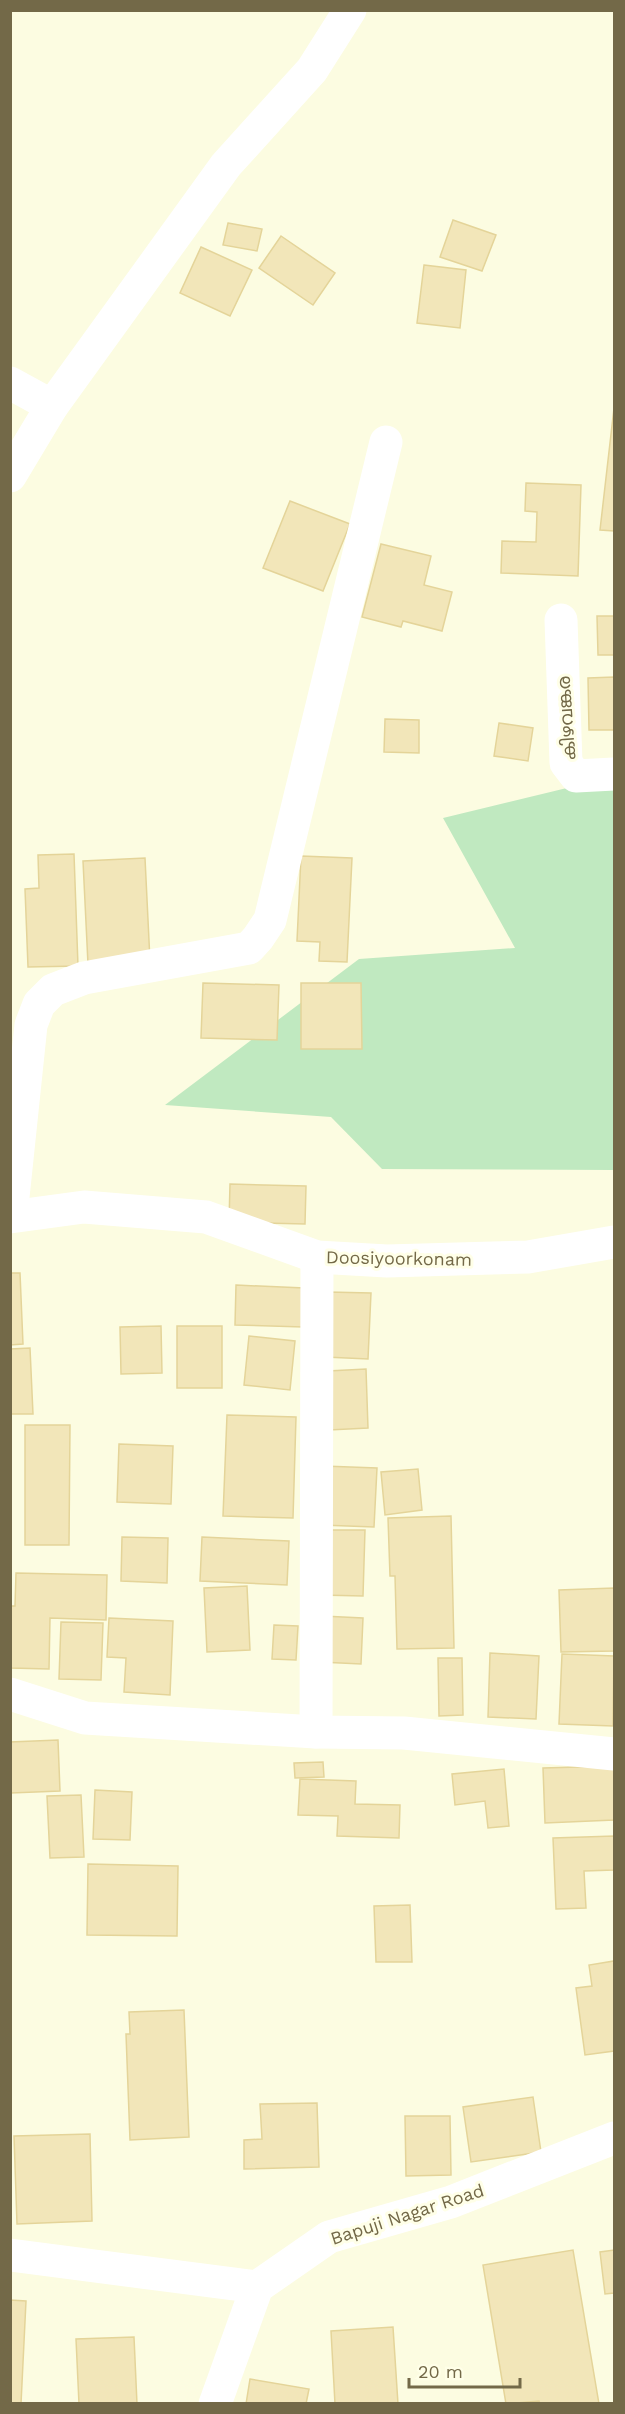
<svg xmlns="http://www.w3.org/2000/svg" width="625" height="2414" viewBox="0 0 625 2414" font-family="'Work Sans','Noto Sans Malayalam',sans-serif">
<rect width="100%" height="100%" fill="#fcfce1"/>
<polygon fill="#c0e9c0" points="571,787 614,787 614,1170 382,1169 331,1117 165,1105 359,959 515,948 443,818"/>
<g fill="#f2e6b9" stroke="#e4d499" stroke-width="1.5">
<polygon points="453,220 496,235 482,271 440,257"/>
<polygon points="228,223 262,229 257,251 223,245"/>
<polygon points="281,236 335,273 313,305 259,268"/>
<polygon points="201,247 252,270 230,316 180,293"/>
<polygon points="424,265 466,270 460,328 417,323"/>
<polygon points="614,408 614,531 600,530"/>
<polygon points="526,483 581,485 578,576 501,573 502,541 536,542 537,512 525,511"/>
<polygon points="290,501 350,524 323,591 263,568"/>
<polygon points="381,544 431,556 424,585 452,592 442,631 403,621 401,627 362,617"/>
<polygon points="597,616 614,616 614,655 598,655"/>
<polygon points="614,677 614,730 589,730 588,678"/>
<polygon points="385,719 419,720 419,753 384,752"/>
<polygon points="499,723 533,728 528,761 494,756"/>
<polygon points="74,854 78,966 28,967 25,889 39,888 38,855"/>
<polygon points="301,856 352,858 347,962 319,961 320,942 297,941"/>
<polygon points="145,858 150,961 88,964 83,861"/>
<polygon points="203,983 279,985 277,1040 201,1038"/>
<polygon points="301,983 361,983 362,1049 301,1049"/>
<polygon points="230,1184 306,1186 305,1224 229,1222"/>
<polygon points="10,1273 20,1273 23,1344 10,1345"/>
<polygon points="236,1285 304,1288 303,1327 235,1325"/>
<polygon points="328,1292 371,1293 368,1359 325,1357"/>
<polygon points="161,1326 162,1373 121,1374 120,1327"/>
<rect x="177" y="1326" width="45" height="62"/>
<polygon points="249,1336 295,1341 290,1390 244,1385"/>
<polygon points="30,1348 33,1414 10,1414 10,1349"/>
<polygon points="366,1369 368,1428 329,1430 328,1371"/>
<polygon points="227,1415 296,1417 293,1518 223,1516"/>
<polygon points="25,1425 70,1425 69,1545 25,1545"/>
<polygon points="119,1444 173,1446 171,1504 117,1502"/>
<polygon points="323,1466 377,1468 374,1527 321,1525"/>
<polygon points="418,1469 422,1510 385,1515 381,1472"/>
<polygon points="451,1516 454,1648 397,1649 395,1576 390,1576 388,1518"/>
<polygon points="321,1530 365,1530 363,1596 320,1595"/>
<polygon points="122,1537 168,1538 167,1583 121,1581"/>
<polygon points="202,1537 289,1541 287,1585 200,1581"/>
<polygon points="16,1573 107,1575 106,1620 50,1618 49,1669 10,1668 11,1606 15,1606"/>
<polygon points="247,1586 250,1650 207,1652 204,1588"/>
<polygon points="614,1588 614,1651 561,1652 559,1590"/>
<polygon points="322,1616 363,1618 361,1664 320,1662"/>
<polygon points="109,1618 173,1621 170,1695 124,1692 126,1658 107,1657"/>
<polygon points="61,1622 103,1623 101,1680 59,1679"/>
<polygon points="274,1625 298,1626 296,1660 272,1659"/>
<polygon points="490,1653 539,1656 536,1719 488,1717"/>
<polygon points="562,1654 614,1656 613,1726 559,1724"/>
<polygon points="438,1658 462,1658 463,1715 439,1716"/>
<polygon points="58,1740 60,1791 11,1793 10,1742"/>
<polygon points="323,1762 324,1777 295,1778 294,1763"/>
<polygon points="614,1766 614,1820 545,1823 543,1768"/>
<polygon points="504,1769 509,1826 488,1828 485,1801 455,1805 452,1774"/>
<polygon points="300,1779 356,1781 355,1804 400,1805 399,1838 337,1836 338,1816 298,1815"/>
<polygon points="95,1790 132,1792 130,1840 93,1839"/>
<polygon points="81,1795 84,1857 50,1858 47,1796"/>
<polygon points="614,1836 614,1870 584,1871 586,1908 556,1909 553,1838"/>
<polygon points="88,1864 178,1866 177,1936 87,1935"/>
<polygon points="410,1905 412,1962 376,1962 374,1906"/>
<polygon points="614,1961 614,2051 585,2055 576,1988 592,1986 589,1965"/>
<polygon points="184,2010 189,2137 130,2140 126,2034 130,2034 129,2012"/>
<polygon points="533,2097 541,2152 471,2162 463,2107"/>
<polygon points="317,2103 319,2167 244,2169 244,2140 262,2139 260,2104"/>
<polygon points="405,2116 450,2116 451,2175 406,2176"/>
<polygon points="90,2134 92,2221 17,2224 14,2136"/>
<polygon points="573,2250 599,2404 540,2404 539,2401 506,2404 483,2265"/>
<polygon points="614,2250 614,2293 605,2294 600,2252"/>
<polygon points="10,2300 26,2301 21,2404 10,2404"/>
<polygon points="393,2327 398,2404 335,2404 331,2331"/>
<polygon points="134,2337 137,2404 79,2404 76,2339"/>
<polygon points="250,2379 309,2389 306,2404 246,2404"/>
</g>
<g fill="none" stroke-linecap="round" stroke-linejoin="round">
<g stroke="#fff" stroke-width="33">
<polyline points="10,383 52,406"/>
<polyline points="10,476 52,406 226,165 312,70 350,10"/>
<polyline points="561,620 566,763 576,776 614,774"/>
<polyline points="11,1216 31,1025 39,1004 53,990 84,978 249,948 258,938 270,920 386,442"/>
<polyline points="10,1217 84,1207 206,1217 317,1257 387,1261 528,1257 614,1242"/>
<polyline points="10,1694 85,1718 316,1732 404,1733 614,1754"/>
<polyline points="316,1732 317,1257"/>
<polyline points="10,2255 257,2287"/>
<polyline points="215,2404 257,2287 329,2237 451,2202 614,2138"/>
</g>
</g>
<g text-anchor="middle" dominant-baseline="central" stroke-width="6" stroke-linejoin="round" paint-order="stroke">
<g font-size="18" fill="#736948" stroke="#ffffe8">
<text transform="translate(566 718) rotate(-94)">കിഴവങ്കര</text>
<text transform="translate(399 1258) rotate(1)">Doosiyoorkonam</text>
<text transform="translate(407 2214) rotate(-18)">Bapuji Nagar Road</text>
</g>
</g>
<rect width="625" height="2414" fill="none" stroke="#736948" stroke-width="24"/>
<path d="M409 2378v9h111v-9" fill="none" stroke="#736948" stroke-width="3"/>
<text x="418" y="2378" font-size="18" fill="#736948" stroke="#ffffe8" stroke-width="4.5" paint-order="stroke">20 m</text>
</svg>
